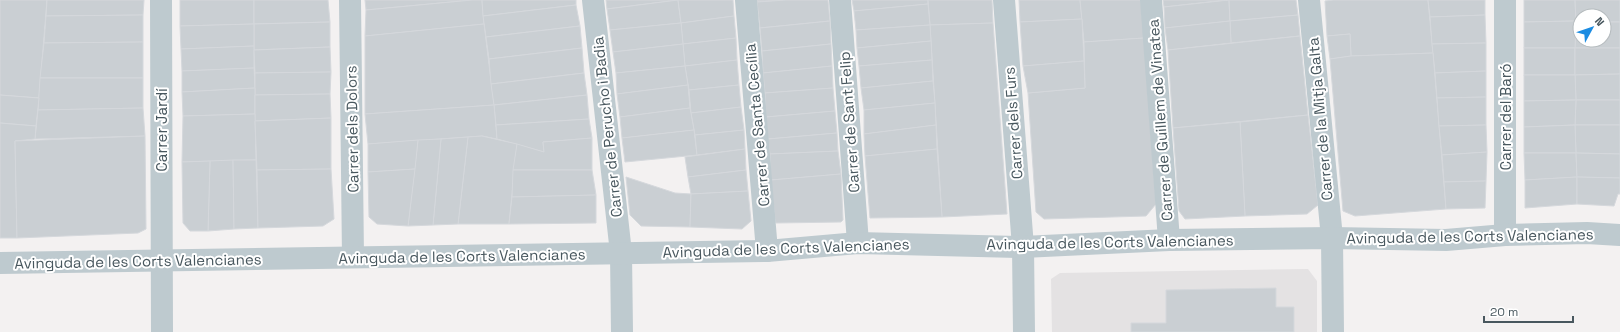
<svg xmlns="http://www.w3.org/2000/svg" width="1620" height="332" viewBox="0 0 1620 332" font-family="'Space Grotesk',sans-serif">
<rect width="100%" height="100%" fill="#f3f1f1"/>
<polygon fill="#e4e2e3" points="1308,269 1317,281 1317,332 1052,332 1051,279 1060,273"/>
<g fill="#cacfd3" stroke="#d5d8dc">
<polygon points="0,0 47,0 39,98 0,95"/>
<polygon points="47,0 144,0 143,15 46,16"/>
<polygon points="180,0 254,0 254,24 180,26"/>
<polygon points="254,0 328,0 330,22 254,24"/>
<polygon points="365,0 472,0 366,10"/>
<polygon points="472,0 482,0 484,24 365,36 366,10"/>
<polygon points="482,0 576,0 576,5 483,16"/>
<polygon points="606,0 678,0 607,9"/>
<polygon points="678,0 681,23 610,30 607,9"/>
<polygon points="678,0 733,0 734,16 681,23"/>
<polygon points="757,0 786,0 757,2"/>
<polygon points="786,0 828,0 830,21 760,28 757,2"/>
<polygon points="852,0 928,0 928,4 854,11"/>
<polygon points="928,0 992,0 993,23 930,25"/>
<polygon points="1019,0 1080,0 1082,19 1020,22"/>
<polygon points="1080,0 1141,0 1144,38 1084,42"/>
<polygon points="1163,0 1226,0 1164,7"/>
<polygon points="1229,0 1230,21 1165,28 1164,7"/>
<polygon points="1229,0 1296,0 1298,15 1230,21"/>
<polygon points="1333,0 1428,0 1433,53 1351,56 1350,34 1327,36 1325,1"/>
<polygon points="1428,0 1485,0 1485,15 1430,17"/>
<polygon points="1524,0 1575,0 1576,21 1524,22"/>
<polygon points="1575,0 1620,0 1620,22 1604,22 1604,16 1580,16 1580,22 1576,21"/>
<polygon points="928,4 930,25 856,30 854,11"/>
<polygon points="576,5 580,26 486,37 483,16"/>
<polygon points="143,15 143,42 44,43 46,16"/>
<polygon points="1298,15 1300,36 1231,43 1230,21"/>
<polygon points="1485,15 1486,43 1432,44 1430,17"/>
<polygon points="734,16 736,38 683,44 681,23"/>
<polygon points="1082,19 1084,61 1023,66 1020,22"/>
<polygon points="830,21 831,44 762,51 760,28"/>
<polygon points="1230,21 1231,43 1168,50 1165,28"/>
<polygon points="1576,21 1580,22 1580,40 1604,40 1604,22 1620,22 1620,48 1575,48"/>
<polygon points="1576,21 1575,48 1524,48 1524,22"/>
<polygon points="330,22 330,47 254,50 254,24"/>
<polygon points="681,23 683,44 613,52 610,30"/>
<polygon points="993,23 1007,214 942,217 930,25"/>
<polygon points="254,24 254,46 181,49 180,26"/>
<polygon points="484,24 494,105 365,114 365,36"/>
<polygon points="930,25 931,41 857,48 856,30"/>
<polygon points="580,26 582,48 489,59 486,37"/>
<polygon points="1350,34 1351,56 1330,59 1327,36"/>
<polygon points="1300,36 1308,115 1173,128 1168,50"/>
<polygon points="736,38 737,60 685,66 683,44"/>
<polygon points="1144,38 1156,204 1146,216 1044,219 1036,212 1028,93 1085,88 1084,42"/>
<polygon points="931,41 932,60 859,66 857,48"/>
<polygon points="143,42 143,78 40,78 44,43"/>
<polygon points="1486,43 1486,71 1435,73 1432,44"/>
<polygon points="683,44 685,66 616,73 613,52"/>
<polygon points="831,44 832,66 763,73 762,51"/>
<polygon points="254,46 254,68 182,71 181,49"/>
<polygon points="330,47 331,72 255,73 254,50"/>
<polygon points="582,48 584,73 491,84 489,59"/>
<rect x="1524" y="48" width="51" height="27"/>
<polygon points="1575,48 1620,48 1620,74 1575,75"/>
<polygon points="1433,53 1446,209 1355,216 1343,211 1330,59 1351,56"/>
<polygon points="737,60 739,85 689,90 685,66"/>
<polygon points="932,60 933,81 861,88 859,66"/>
<polygon points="1084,61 1085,88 1028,93 1023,66"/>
<polygon points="685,66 688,85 617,94 616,73"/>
<polygon points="832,66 833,88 765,93 763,73"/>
<polygon points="254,68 255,88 182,92 182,71"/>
<polygon points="1486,71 1486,97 1437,98 1435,73"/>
<polygon points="331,72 330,94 255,95 255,73"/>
<polygon points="584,73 587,95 494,105 491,84"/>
<polygon points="1620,74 1620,100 1576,100 1575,75"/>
<polygon points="1524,75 1575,75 1576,100 1524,101"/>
<polygon points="40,78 143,78 143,108 38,110"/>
<polygon points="933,81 935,103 864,110 861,88"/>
<polygon points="688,85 690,108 620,117 617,94"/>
<polygon points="739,85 741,107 691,113 689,90"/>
<polygon points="255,88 255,114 183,116 182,92"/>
<polygon points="833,88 835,111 766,117 765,93"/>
<polygon points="330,94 331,118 255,121 255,95"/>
<polygon points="0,95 39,98 36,126 0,123"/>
<polygon points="587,95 589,119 496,125 494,105"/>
<polygon points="1486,97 1486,125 1439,126 1437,98"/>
<polygon points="1576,100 1620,100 1620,125 1575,125"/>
<polygon points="1576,100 1575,125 1524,127 1524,101"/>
<polygon points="935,103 936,125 864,134 864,110"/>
<polygon points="494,105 497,139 482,136 368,144 365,114"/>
<polygon points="741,107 744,130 695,135 691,113"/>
<polygon points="143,108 145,136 35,139 38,110"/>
<polygon points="690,108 694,130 622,138 620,117"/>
<polygon points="835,111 837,133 768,139 766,117"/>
<polygon points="255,114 256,160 182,162 183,116"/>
<polygon points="1308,115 1318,205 1307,214 1245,216 1240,122"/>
<polygon points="331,118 331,169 257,170 255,121"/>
<polygon points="589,119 592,138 543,142 544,152 497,139 496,125"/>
<polygon points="1240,122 1245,216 1185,219 1179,211 1173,128"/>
<polygon points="0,123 36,126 35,139 15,141 17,238 0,238"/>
<polygon points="936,125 937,149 865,156 864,134"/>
<polygon points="1486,125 1487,152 1442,155 1439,126"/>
<polygon points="1575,125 1620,125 1620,154 1576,153"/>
<polygon points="1575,125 1576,153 1524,153 1524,127"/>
<polygon points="694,130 697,155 625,162 622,138"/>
<polygon points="744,130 745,149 697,155 695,135"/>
<polygon points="837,133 838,151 770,154 768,139"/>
<polygon points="145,136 146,229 138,233 17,238 15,141"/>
<polygon points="482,136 517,144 509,224 458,224 468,137"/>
<polygon points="468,137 458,224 433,225 441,139"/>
<polygon points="592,138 592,170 513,170 517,144 544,152 543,142"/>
<polygon points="441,139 433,225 408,226 418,140"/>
<polygon points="418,140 415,169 368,172 368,144"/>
<polygon points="745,149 746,170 688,177 685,157"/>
<polygon points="937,149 942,217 870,218 865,156"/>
<polygon points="838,151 841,174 771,180 770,154"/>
<polygon points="1487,152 1486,181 1444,182 1442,155"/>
<polygon points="1524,153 1576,153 1577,177 1525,180"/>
<polygon points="1576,153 1620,154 1620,178 1577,177"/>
<polygon points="233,160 234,229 208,231 210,161"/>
<polygon points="233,160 256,160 258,228 234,229"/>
<polygon points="210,161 208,231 190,231 183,223 182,162"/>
<polygon points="331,169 334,219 323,226 258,228 257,170"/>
<polygon points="415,169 408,226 377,224 369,217 368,172"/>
<polygon points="513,170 592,170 596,195 512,197"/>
<polygon points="746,170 748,191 691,194 688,177"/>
<polygon points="841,174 843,220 841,222 776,223 775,219 771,180"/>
<polygon points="626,177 675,193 691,194 690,227 641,226 630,215"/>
<polygon points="1577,177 1577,204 1525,208 1525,180"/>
<polygon points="1577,177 1620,178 1620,194 1618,194 1614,206 1577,204"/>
<polygon points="1486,181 1485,208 1446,209 1444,182"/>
<polygon points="748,191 751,221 742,229 690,227 691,194"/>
<polygon points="596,195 596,223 509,224 512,197"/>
<polygon points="1276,288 1276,307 1294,307 1294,332 1131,332 1131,323 1166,323 1166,290"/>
</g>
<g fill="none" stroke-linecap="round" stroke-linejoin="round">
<g stroke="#becacf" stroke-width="22">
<polyline points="161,0 162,332"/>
<polyline points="350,0 353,257"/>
<polyline points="593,0 621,253 622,332"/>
<polyline points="746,0 767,251"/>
<polyline points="840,0 858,243"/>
<polyline points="1004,0 1023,247 1024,332"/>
<polyline points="1151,0 1169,240"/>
<polyline points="1309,0 1332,238 1333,332"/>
<polyline points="1505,0 1505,235"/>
</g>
<polyline stroke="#becacf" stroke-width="22" points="0,263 767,251 858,243 1023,247 1169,240 1332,238 1446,240 1505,235 1587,233 1620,235"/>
</g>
<g text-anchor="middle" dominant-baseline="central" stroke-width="4" stroke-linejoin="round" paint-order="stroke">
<g font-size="15" fill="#48575e" stroke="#fff">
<text transform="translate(1505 117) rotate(-90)">Carrer del Baró</text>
<text transform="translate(1320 119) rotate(-95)">Carrer de la Mitja Galta</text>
<text transform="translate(1160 120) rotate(-94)">Carrer de Guillem de Vinatea</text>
<text transform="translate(849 122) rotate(-94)">Carrer de Sant Felip</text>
<text transform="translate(1013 123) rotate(-94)">Carrer dels Furs</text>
<text transform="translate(757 125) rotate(-95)">Carrer de Santa Cecília</text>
<text transform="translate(607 127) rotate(-96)">Carrer de Perucho i Badia</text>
<text transform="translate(352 129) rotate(-91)">Carrer dels Dolors</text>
<text transform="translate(161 130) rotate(-90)">Carrer Jardí</text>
<text transform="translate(1470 236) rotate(-1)">Avinguda de les Corts Valencianes</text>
<text transform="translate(1110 242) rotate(-1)">Avinguda de les Corts Valencianes</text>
<text transform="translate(786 248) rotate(-2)">Avinguda de les Corts Valencianes</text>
<text transform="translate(462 256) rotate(-1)">Avinguda de les Corts Valencianes</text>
<text transform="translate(138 261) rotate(-1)">Avinguda de les Corts Valencianes</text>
</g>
</g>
<g transform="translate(1592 28) rotate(50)"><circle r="19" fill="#ffffff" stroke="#b6bcbf"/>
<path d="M0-3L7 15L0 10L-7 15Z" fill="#1b8ce2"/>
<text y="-6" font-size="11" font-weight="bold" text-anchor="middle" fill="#48575e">N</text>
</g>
<path d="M1484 316v6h89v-6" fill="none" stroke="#48575e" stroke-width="2"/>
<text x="1490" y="316" font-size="12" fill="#48575e" stroke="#ffffff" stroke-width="3" paint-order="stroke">20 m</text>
</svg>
